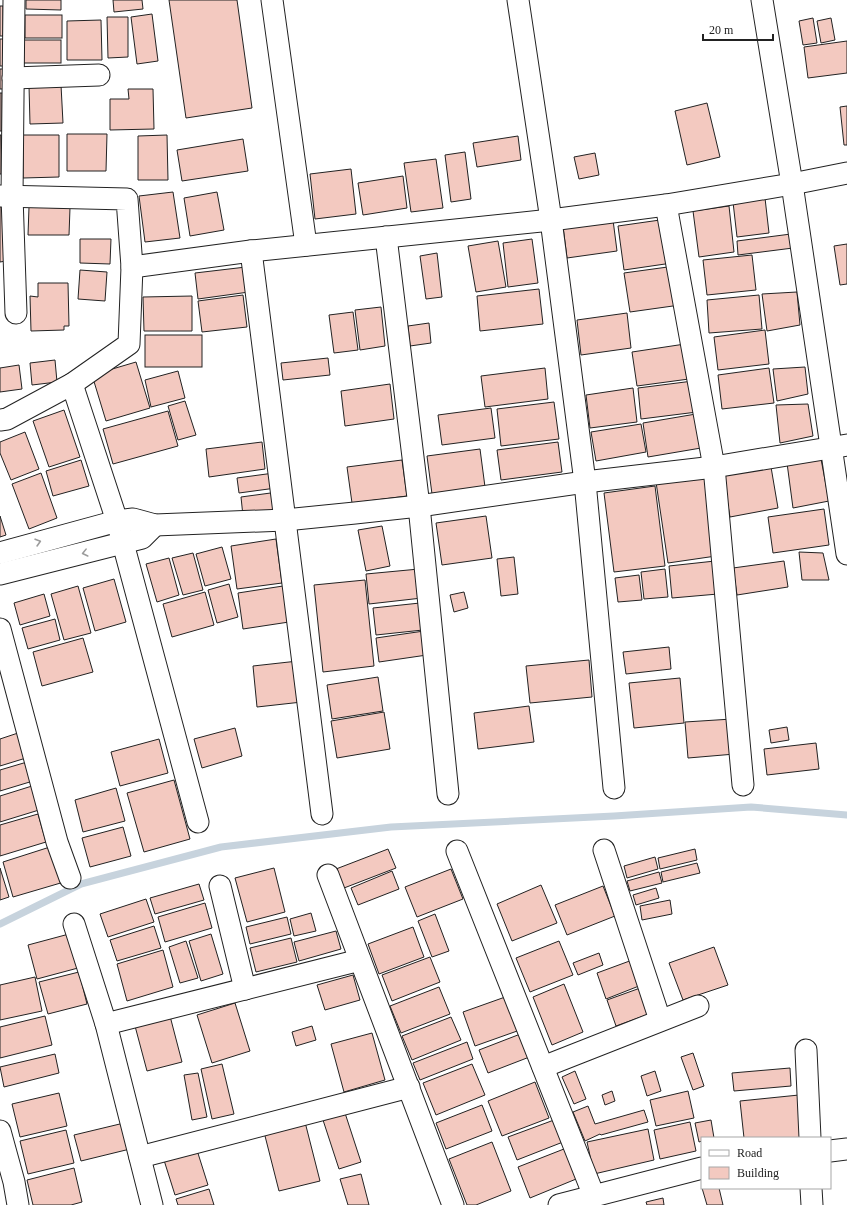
<svg xmlns="http://www.w3.org/2000/svg" width="847" height="1205" viewBox="0 0 847 1205" font-family="'Times New Roman',serif">
<rect width="100%" height="100%" fill="#fff"/>
<g fill="none" stroke-linecap="round" stroke-linejoin="round">
<polyline stroke="#c7d3dd" stroke-width="7" points="0,924 81,884 221,847 391,827 614,816 751,807 847,815"/>
</g>
<g fill="#f3c9c0" stroke="#222">
<polygon points="26,0 61,0 61,10 26,9"/>
<polygon points="113,0 142,0 143,9 114,12"/>
<polygon points="169,0 237,0 252,108 186,118"/>
<rect x="0" y="6" width="3" height="30"/>
<polygon points="152,14 158,61 137,64 131,17"/>
<rect x="25" y="15" width="37" height="23"/>
<polygon points="107,17 128,17 128,57 108,58"/>
<polygon points="813,18 817,43 803,45 799,21"/>
<polygon points="831,18 835,40 821,43 817,21"/>
<polygon points="101,20 102,60 67,60 67,21"/>
<polygon points="0,39 4,39 5,66 0,66"/>
<rect x="22" y="40" width="39" height="23"/>
<polygon points="847,41 847,73 808,78 804,47"/>
<polygon points="0,69 3,69 4,89 0,89"/>
<polygon points="61,85 63,123 30,124 29,86"/>
<polygon points="128,89 153,89 154,129 110,130 110,99 129,99"/>
<rect x="0" y="93" width="2" height="38"/>
<polygon points="707,103 720,157 687,165 675,111"/>
<polygon points="847,106 847,145 844,145 840,107"/>
<polygon points="67,134 107,134 106,171 67,171"/>
<polygon points="0,135 1,135 2,174 0,174"/>
<polygon points="23,135 59,135 59,177 23,178"/>
<polygon points="167,135 168,180 138,180 138,136"/>
<polygon points="518,136 521,160 477,167 473,143"/>
<polygon points="243,139 248,171 182,181 177,150"/>
<polygon points="465,152 471,199 451,202 445,155"/>
<polygon points="595,153 599,175 579,179 574,157"/>
<polygon points="436,159 443,208 411,212 404,163"/>
<polygon points="351,169 356,214 315,219 310,174"/>
<polygon points="403,176 407,208 363,215 358,183"/>
<polygon points="173,192 180,238 145,242 139,196"/>
<polygon points="217,192 224,230 190,236 184,198"/>
<polygon points="765,198 769,233 737,237 733,202"/>
<polygon points="0,204 5,204 6,261 0,262"/>
<polygon points="729,206 734,252 699,257 693,211"/>
<polygon points="29,207 70,208 69,235 28,235"/>
<polygon points="667,219 672,263 624,270 618,226"/>
<polygon points="613,220 617,251 567,258 563,226"/>
<polygon points="791,234 793,248 738,255 737,241"/>
<polygon points="80,239 111,239 110,264 80,263"/>
<polygon points="532,239 538,283 508,287 503,243"/>
<polygon points="498,241 506,287 476,292 468,246"/>
<polygon points="847,244 847,284 840,285 834,246"/>
<polygon points="437,253 442,297 426,299 420,256"/>
<polygon points="752,255 756,290 707,295 703,260"/>
<polygon points="675,266 680,305 630,312 624,273"/>
<polygon points="246,267 249,292 198,299 195,273"/>
<polygon points="80,270 107,272 105,301 78,299"/>
<polygon points="38,283 68,283 69,326 64,326 64,330 31,331 30,296 38,297"/>
<polygon points="539,289 543,324 480,331 477,296"/>
<polygon points="797,292 800,325 767,331 762,294"/>
<polygon points="243,295 247,327 202,332 198,301"/>
<polygon points="759,295 762,329 709,333 707,300"/>
<polygon points="192,296 192,331 144,331 143,297"/>
<polygon points="381,307 385,346 360,350 355,310"/>
<polygon points="353,312 358,350 334,353 329,315"/>
<polygon points="627,313 631,348 581,355 577,320"/>
<polygon points="429,323 431,343 410,346 408,326"/>
<polygon points="765,330 769,364 718,370 714,337"/>
<rect x="145" y="335" width="57" height="32"/>
<polygon points="685,344 689,379 637,386 632,352"/>
<polygon points="328,358 330,375 283,380 281,363"/>
<polygon points="55,360 57,382 32,385 30,363"/>
<polygon points="136,362 150,408 106,421 92,375"/>
<polygon points="19,365 22,389 0,392 0,368"/>
<polygon points="805,367 808,394 777,401 773,369"/>
<polygon points="545,368 548,399 485,407 481,376"/>
<polygon points="769,368 774,403 722,409 718,375"/>
<polygon points="178,371 185,398 151,407 145,380"/>
<polygon points="693,381 697,412 641,419 638,388"/>
<polygon points="390,384 394,419 345,426 341,391"/>
<polygon points="633,388 637,422 590,428 586,395"/>
<polygon points="185,401 196,435 178,440 168,406"/>
<polygon points="554,402 559,439 501,446 497,409"/>
<polygon points="808,404 813,436 780,443 776,405"/>
<polygon points="491,408 495,438 442,445 438,415"/>
<polygon points="64,410 80,457 49,467 33,421"/>
<polygon points="168,411 178,446 113,464 103,429"/>
<polygon points="696,414 701,448 648,457 643,423"/>
<polygon points="641,424 646,452 596,461 591,432"/>
<polygon points="25,432 39,469 11,480 0,453 0,442"/>
<polygon points="262,442 265,469 209,477 206,449"/>
<polygon points="558,442 562,472 501,480 497,450"/>
<polygon points="480,449 485,487 432,494 427,456"/>
<polygon points="821,459 829,501 793,508 787,463"/>
<polygon points="81,460 89,486 53,496 46,471"/>
<polygon points="402,460 407,496 352,503 347,467"/>
<polygon points="771,467 778,508 730,517 723,476"/>
<polygon points="41,473 57,518 29,529 12,484"/>
<polygon points="274,473 276,488 239,493 237,478"/>
<polygon points="704,475 716,556 668,563 656,482"/>
<polygon points="655,486 665,566 614,572 604,493"/>
<polygon points="278,492 281,511 243,516 241,497"/>
<polygon points="824,509 829,545 773,553 768,517"/>
<polygon points="0,516 6,535 0,537"/>
<polygon points="486,516 492,558 442,565 436,523"/>
<polygon points="382,526 390,566 366,571 358,530"/>
<polygon points="276,539 282,583 237,589 231,546"/>
<polygon points="222,547 231,579 205,586 196,554"/>
<polygon points="799,552 823,553 829,580 802,580"/>
<polygon points="193,553 203,590 183,595 172,558"/>
<polygon points="514,557 518,594 501,596 497,559"/>
<polygon points="169,558 179,595 157,602 146,564"/>
<polygon points="715,561 718,594 672,598 669,566"/>
<polygon points="784,561 788,587 737,595 733,568"/>
<polygon points="419,569 422,598 369,604 366,574"/>
<polygon points="665,569 668,597 644,599 641,572"/>
<polygon points="639,575 642,600 618,602 615,578"/>
<polygon points="114,579 126,622 95,631 83,588"/>
<polygon points="365,580 374,666 323,672 314,585"/>
<polygon points="229,584 238,617 217,623 208,590"/>
<polygon points="78,586 91,633 64,640 51,594"/>
<polygon points="283,586 289,622 243,629 238,593"/>
<polygon points="205,592 214,625 172,637 163,604"/>
<polygon points="464,592 468,608 454,612 450,595"/>
<polygon points="44,594 50,616 20,625 14,603"/>
<polygon points="420,603 423,630 376,635 373,608"/>
<polygon points="55,619 60,640 28,649 22,628"/>
<polygon points="424,631 427,655 379,662 376,638"/>
<polygon points="83,638 93,672 42,686 33,652"/>
<polygon points="669,647 671,669 626,674 623,652"/>
<polygon points="589,660 592,697 530,703 526,666"/>
<polygon points="298,661 302,702 257,707 253,666"/>
<polygon points="378,677 383,711 332,719 327,685"/>
<polygon points="680,678 684,723 634,728 629,683"/>
<polygon points="529,706 534,742 478,749 474,713"/>
<polygon points="384,712 390,749 337,758 331,721"/>
<polygon points="732,719 735,754 688,758 685,722"/>
<polygon points="787,727 789,740 771,743 769,730"/>
<polygon points="235,728 242,756 202,768 194,739"/>
<polygon points="18,733 26,758 0,766 0,739"/>
<polygon points="159,739 168,773 120,786 111,752"/>
<polygon points="816,743 819,769 767,775 764,749"/>
<polygon points="27,762 33,781 0,791 0,770"/>
<polygon points="174,780 190,839 144,852 127,793"/>
<polygon points="32,786 39,810 0,822 0,796"/>
<polygon points="116,788 125,821 83,832 75,800"/>
<polygon points="38,814 46,842 0,856 0,825"/>
<polygon points="123,827 131,856 90,867 82,838"/>
<polygon points="53,846 64,882 13,897 3,862"/>
<polygon points="388,849 396,868 344,888 336,869"/>
<polygon points="695,849 697,860 660,869 658,858"/>
<polygon points="655,857 658,869 627,878 624,866"/>
<polygon points="697,863 700,873 663,882 661,872"/>
<polygon points="0,868 9,897 0,900"/>
<polygon points="274,868 285,912 247,922 235,878"/>
<polygon points="451,869 463,899 417,917 405,887"/>
<polygon points="392,871 399,889 358,905 351,888"/>
<polygon points="659,872 662,883 630,891 627,881"/>
<polygon points="199,884 204,900 155,914 150,898"/>
<polygon points="541,885 557,923 512,941 497,904"/>
<polygon points="603,886 615,916 567,935 555,905"/>
<polygon points="656,888 659,898 636,905 633,895"/>
<polygon points="146,899 154,922 108,937 100,914"/>
<polygon points="670,900 672,914 642,920 640,906"/>
<polygon points="205,903 212,928 165,942 158,917"/>
<polygon points="311,913 316,931 294,936 290,919"/>
<polygon points="435,914 449,951 432,957 418,921"/>
<polygon points="287,917 291,934 250,944 246,927"/>
<polygon points="154,926 161,948 117,961 110,940"/>
<polygon points="413,927 424,957 379,974 368,944"/>
<polygon points="336,931 341,949 299,961 294,942"/>
<polygon points="69,934 78,968 37,979 28,945"/>
<polygon points="211,934 223,974 201,981 189,941"/>
<polygon points="291,938 297,962 256,972 250,948"/>
<polygon points="186,941 198,978 180,983 169,947"/>
<polygon points="559,941 573,975 530,992 516,958"/>
<polygon points="714,947 728,985 683,1000 669,963"/>
<polygon points="163,950 173,987 127,1001 117,964"/>
<polygon points="599,953 603,965 578,975 573,963"/>
<polygon points="430,957 440,982 392,1001 382,975"/>
<polygon points="635,959 644,984 606,999 597,973"/>
<polygon points="79,972 87,1004 48,1014 39,982"/>
<polygon points="353,975 360,1000 325,1010 317,985"/>
<polygon points="35,977 42,1011 0,1020 0,985"/>
<polygon points="564,984 583,1032 552,1045 533,997"/>
<polygon points="439,987 450,1014 401,1033 390,1006"/>
<polygon points="643,987 652,1013 616,1026 607,1000"/>
<polygon points="508,996 520,1030 475,1046 463,1012"/>
<polygon points="235,1003 250,1051 212,1063 197,1015"/>
<polygon points="45,1016 52,1045 0,1058 0,1027"/>
<polygon points="170,1016 182,1062 147,1071 135,1026"/>
<polygon points="451,1017 461,1040 412,1060 402,1036"/>
<polygon points="312,1026 316,1040 296,1046 292,1032"/>
<polygon points="372,1033 385,1080 344,1092 331,1044"/>
<polygon points="523,1033 532,1056 488,1073 479,1050"/>
<polygon points="467,1042 473,1059 420,1080 413,1063"/>
<polygon points="693,1053 704,1086 693,1090 681,1057"/>
<polygon points="55,1054 59,1073 4,1087 0,1067"/>
<polygon points="222,1064 234,1114 212,1119 201,1069"/>
<polygon points="472,1064 485,1095 436,1115 423,1083"/>
<polygon points="790,1068 791,1086 734,1091 732,1073"/>
<polygon points="575,1071 586,1099 574,1104 562,1077"/>
<polygon points="655,1071 661,1091 647,1096 641,1076"/>
<polygon points="198,1073 207,1117 192,1120 184,1075"/>
<polygon points="535,1082 549,1118 502,1136 488,1101"/>
<polygon points="612,1091 615,1101 605,1105 602,1095"/>
<polygon points="688,1091 694,1118 656,1126 650,1100"/>
<polygon points="59,1093 67,1126 20,1137 12,1104"/>
<polygon points="799,1095 803,1138 744,1138 740,1101"/>
<polygon points="482,1105 492,1131 446,1149 436,1123"/>
<polygon points="588,1106 595,1124 644,1110 648,1122 601,1135 600,1134 585,1141 573,1112"/>
<polygon points="345,1113 361,1162 339,1169 323,1120"/>
<polygon points="554,1120 563,1142 517,1160 508,1137"/>
<polygon points="711,1120 714,1138 702,1138 702,1141 699,1142 695,1123"/>
<polygon points="305,1122 320,1181 279,1191 264,1132"/>
<polygon points="690,1122 696,1151 660,1159 654,1130"/>
<polygon points="124,1123 130,1149 81,1161 74,1135"/>
<polygon points="648,1129 654,1160 594,1174 587,1142"/>
<polygon points="66,1130 74,1163 28,1174 20,1141"/>
<polygon points="492,1142 511,1191 476,1205 467,1205 449,1159"/>
<polygon points="196,1147 208,1185 175,1195 163,1157"/>
<polygon points="569,1147 581,1177 530,1198 518,1167"/>
<polygon points="74,1168 82,1202 71,1205 33,1205 27,1180"/>
<polygon points="361,1174 369,1205 348,1205 340,1179"/>
<polygon points="702,1188 719,1188 723,1205 707,1205"/>
<polygon points="209,1189 214,1205 178,1205 176,1199"/>
<polygon points="663,1198 664,1205 647,1205 646,1202"/>
</g>
<g fill="none" stroke-linecap="round" stroke-linejoin="round">
<g stroke="#222" stroke-width="23">
<g id="minor">
<polyline points="14,0 12,196 16,313"/>
<polyline points="272,0 306,245"/>
<polyline points="518,0 551,220 585,482 614,788"/>
<polyline points="762,0 792,184 847,554"/>
<polyline points="13,78 99,75"/>
<polyline points="0,196 127,199 132,267 129,344 72,384 7,419 0,420"/>
<polyline points="666,205 714,467 743,785"/>
<polyline points="386,237 419,506 448,794"/>
<polyline points="251,251 322,814"/>
<polyline points="132,267 251,251 551,220 666,205 792,184 847,173"/>
<polyline points="72,384 117,521 198,822"/>
<polyline points="0,553 117,521 133,519 155,525 285,520 355,513 419,506 585,482 714,467 847,445"/>
<polyline points="0,574 142,538 155,525"/>
<polyline points="0,629 57,842 70,878"/>
<polyline points="604,850 660,1020"/>
<polyline points="457,851 594,1196"/>
<polyline points="328,875 453,1205"/>
<polyline points="220,886 245,989"/>
<polyline points="74,924 106,1024 152,1205"/>
<polyline points="106,1024 360,960"/>
<polyline points="806,1050 810,1138"/>
<polyline points="543,1067 698,1006"/>
<polyline points="0,1131 14,1182 18,1205"/>
<polyline points="830,1151 847,1149"/>
<polyline points="140,1157 409,1087"/>
<polyline points="811,1188 812,1205"/>
<polyline points="559,1205 702,1168"/>
</g>
</g>
<use href="#minor" stroke="#fff" stroke-width="21"/>
</g>
<defs><path id="oneway-chevron" d="M-2-3.5L2.5 0L-2 3.5" fill="none" stroke-width="1.6" stroke-linecap="round" stroke-linejoin="round"/></defs>
<g stroke="#9c9c9c">
<use href="#oneway-chevron" transform="translate(38 542) rotate(-16)"/>
<use href="#oneway-chevron" transform="translate(85 553) rotate(166)"/>
</g>
<rect x="701" y="1137" width="130" height="52" fill="#ffffff" stroke="#a7a7a7"/>
<rect x="709" y="1150" width="20" height="6" fill="#ffffff" stroke="#a7a7a7"/>
<text x="737" y="1157" font-size="12" fill="#222222">Road</text>
<rect x="709" y="1167" width="20" height="12" fill="#f3c9c0" stroke="#a7a7a7"/>
<text x="737" y="1177" font-size="12" fill="#222222">Building</text>
<path d="M703 34v6h70v-6" fill="none" stroke="#222222" stroke-width="2"/>
<text x="709" y="34" font-size="12" fill="#222222" stroke="#ffffff" stroke-width="3" paint-order="stroke">20 m</text>
</svg>
